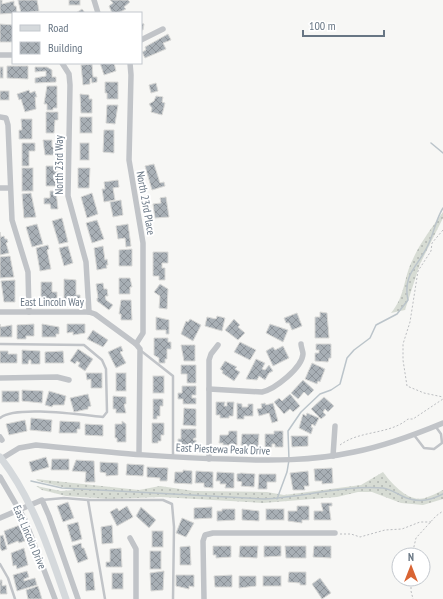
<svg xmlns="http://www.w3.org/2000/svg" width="443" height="599" viewBox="0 0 443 599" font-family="'PT Sans Narrow',sans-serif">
<defs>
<pattern id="grass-dots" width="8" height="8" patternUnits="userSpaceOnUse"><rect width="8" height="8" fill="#d7dcd4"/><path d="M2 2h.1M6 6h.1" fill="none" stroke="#b2b7b2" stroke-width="1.8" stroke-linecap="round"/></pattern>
<pattern id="building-cross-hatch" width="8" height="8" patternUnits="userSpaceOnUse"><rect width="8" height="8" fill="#a8afb5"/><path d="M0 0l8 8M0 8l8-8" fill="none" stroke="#8d9399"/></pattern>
</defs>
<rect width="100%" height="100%" fill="#f7f7f5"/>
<g fill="url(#grass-dots)">
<path d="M443 212V218L420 264 405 310 391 313C406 295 403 278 413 259 420 243 433 226 443 212Z"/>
<path d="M383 472C392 484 409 503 425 498 431 496 437 493 443 490V499L423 505 401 503 372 492H358L337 497 263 503 161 497 110 499 66 496 42 490 36 486 61 491 74 490 38 481 36 479 139 490 160 486 194 491 267 492 284 495 361 485Z"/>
</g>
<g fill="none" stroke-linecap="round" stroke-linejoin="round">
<g stroke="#bbc4ca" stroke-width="1.5">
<polyline points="431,143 443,153"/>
<path d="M31 481 62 488 264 499C303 497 344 485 383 488 390 489 396 493 402 496 416 503 430 501 443 494"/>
<path d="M277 499 287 472 289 460 288 431 301 412 320 394 331 390 340 384 347 358 354 350 370 338 376 325 397 314 408 300C402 273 420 265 429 243 434 232 436 219 443 208"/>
</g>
</g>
<g fill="url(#building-cross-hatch)" stroke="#d9d9d7">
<polygon points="0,0 2,0 2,4 14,1 14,6 16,6 17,13 0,14"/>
<polygon points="18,0 37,0 39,11 21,13"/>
<rect x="69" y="0" width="11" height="5"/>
<polygon points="110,0 128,0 130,2 124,7 126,9 118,13 112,13 109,6 113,3"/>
<polygon points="82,9 85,13 76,13"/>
<polygon points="141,23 144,24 143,30 141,30"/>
<polygon points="0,24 13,25 13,42 0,42"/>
<polygon points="168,34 171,40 163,43 166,49 145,58 142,52 146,50 145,47"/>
<polygon points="100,63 114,63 116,71 104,75"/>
<polygon points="92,64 93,77 97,77 97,82 92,83 91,78 90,79 90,84 83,85 81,65"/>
<polygon points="7,66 28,66 28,79 7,78"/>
<rect x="0" y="67" width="3" height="11"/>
<polygon points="35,67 47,67 52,70 52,77 56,77 56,82 35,83 35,78 46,76 46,71 35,72"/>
<polygon points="105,82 118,82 118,99 107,99 107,93 105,93"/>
<polygon points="156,83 158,91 151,93 149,85"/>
<polygon points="47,86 57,86 57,108 53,108 53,110 47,110 47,104 44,104"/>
<polygon points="29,90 30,93 35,91 37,97 35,97 36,109 25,112 21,99 19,100 17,94"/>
<rect x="0" y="91" width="9" height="9"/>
<polygon points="80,94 89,95 89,99 92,99 92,113 81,113"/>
<polygon points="156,96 163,97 162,102 165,103 162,115 151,112 152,108 149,104 154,101"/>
<polygon points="107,105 118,105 115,124 106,123"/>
<polygon points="46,112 58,112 58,120 55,120 54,133 46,133"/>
<rect x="80" y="117" width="12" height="16"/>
<polygon points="21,119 32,119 32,139 19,139 19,130 22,130"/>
<polygon points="104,130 114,130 114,153 103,152"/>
<polygon points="43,140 52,140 52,147 56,147 56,155 45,155"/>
<polygon points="22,143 35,143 35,151 29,151 29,166 22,166"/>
<rect x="80" y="143" width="9" height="17"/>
<polygon points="154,164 160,183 164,182 165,186 152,190 145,166"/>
<polygon points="46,166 57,166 58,186 46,186"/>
<rect x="22" y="168" width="11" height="23"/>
<polygon points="78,168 90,168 89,188 78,188"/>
<polygon points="118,180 119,187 113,188 115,200 104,202 102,189 105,189 104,182"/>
<polygon points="50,191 56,191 58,209 51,209 50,204 44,204 44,198 50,198"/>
<polygon points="31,193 36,217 24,218 22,194"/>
<polygon points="92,193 98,214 87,218 81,197"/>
<polygon points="166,197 169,217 155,218 153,204 161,203 160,198"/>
<polygon points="121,200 123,215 113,217 110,202"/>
<polygon points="62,218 68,242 59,244 52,221"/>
<polygon points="97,220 104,239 92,243 86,223"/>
<polygon points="37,224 43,244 32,247 26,227"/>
<polygon points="128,224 131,246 126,247 125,238 118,239 116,226"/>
<polygon points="0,232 1,237 4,236 5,239 7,239 8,242 6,243 9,253 0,255"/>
<polygon points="48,245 49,249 47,250 51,269 40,271 36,248"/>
<polygon points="68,246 73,263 64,266 59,248"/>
<polygon points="103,246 105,260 107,259 108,265 106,265 107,268 97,270 94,248"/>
<polygon points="132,249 132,266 119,266 119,250"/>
<polygon points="153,252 168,252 168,263 162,263 162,268 165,268 165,280 159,280 159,276 153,276"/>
<polygon points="10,256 14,277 0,278 0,257"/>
<polygon points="119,278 130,278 132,287 130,287 130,294 119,294"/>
<polygon points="64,279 76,280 76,295 80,295 80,302 64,302"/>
<polygon points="15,280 15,302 4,302 1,281"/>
<polygon points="41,282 52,282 52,292 57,292 57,302 41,302"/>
<polygon points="103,283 104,289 107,289 108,296 105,296 106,300 113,305 109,310 97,301 97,298 98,298 96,284"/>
<polygon points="160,284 168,289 167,309 159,308 160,296 154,292"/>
<polygon points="121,300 131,300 132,320 121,320 121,314 119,314"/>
<polygon points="320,312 327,313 329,338 315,338 315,317 320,317"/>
<polygon points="297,313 302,326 292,330 289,323 286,323 284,318"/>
<polygon points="217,316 225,318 222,331 205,326 207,317 216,319"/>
<polygon points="156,317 169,320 169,334 166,334 166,330 156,330"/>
<polygon points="190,319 201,325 193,341 181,334 186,321 188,322"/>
<polygon points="234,319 240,325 238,327 245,333 238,340 225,330"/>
<polygon points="0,324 1,327 12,325 12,337 0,337"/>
<polygon points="34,324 34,336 26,336 26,339 17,339 17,325"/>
<polygon points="42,324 59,327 59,334 56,334 56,337 42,337"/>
<polygon points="67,324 85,324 85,333 73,335 73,332 67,333"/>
<polygon points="270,324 288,330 283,342 266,333"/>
<polygon points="93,330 108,340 103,347 87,339"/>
<polygon points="154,338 168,338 168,342 171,342 171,349 167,349 167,359 165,359 165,363 159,363 159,358 154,355"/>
<polygon points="240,342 256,350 250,360 234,352"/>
<polygon points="316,344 331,344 331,358 329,358 328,362 315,361 315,353 319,353 319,350 316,350"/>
<polygon points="181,345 195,345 195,361 184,361"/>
<polygon points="121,346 123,351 120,352 126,363 116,368 108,352"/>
<polygon points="283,346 289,358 273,366 266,351 273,347 275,350"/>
<polygon points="78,349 93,359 85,371 78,366 80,363 77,361 75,364 70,361"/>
<polygon points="22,350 40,351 40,364 31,364 31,360 29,360 28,364 22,364"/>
<polygon points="0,351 8,351 8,354 17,354 17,363 0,363"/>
<polygon points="63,351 64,363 45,363 45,352"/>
<polygon points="256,359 265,363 262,369 265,370 269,365 273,371 269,373 265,380 259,376 257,380 246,379"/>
<polygon points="225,361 237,367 235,369 240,372 234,381 222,373 223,371 220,369"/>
<polygon points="312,363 325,369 320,382 318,381 317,384 305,379"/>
<polygon points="181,365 196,365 196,383 187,383 187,374 181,374"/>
<polygon points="86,373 102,373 102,388 91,388 91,379 87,380"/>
<rect x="116" y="373" width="10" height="18"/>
<rect x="153" y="376" width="11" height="17"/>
<polygon points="303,380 314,390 308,396 304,392 298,399 291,393"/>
<polygon points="182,386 196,386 196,395 192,395 192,398 196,398 196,404 183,404 183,399 178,399 178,393 182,393"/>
<polygon points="22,390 43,391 42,403 22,401"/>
<rect x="2" y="391" width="17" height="11"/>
<polygon points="49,391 66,396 64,405 53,405 52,407 45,405"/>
<polygon points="88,394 91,406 88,407 88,409 74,412 70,398"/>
<polygon points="290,394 300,406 293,412 290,409 284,414 274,402 279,398 282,401"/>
<polygon points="113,396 126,397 126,404 124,404 126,413 116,413 116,409 113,409"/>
<polygon points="324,397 334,406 328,412 325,409 323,412 326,415 321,419 311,409"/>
<polygon points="153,399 163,399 163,406 160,406 160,416 157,416 157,419 153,419"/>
<polygon points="216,402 225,402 224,406 227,406 227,402 234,402 233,416 229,416 229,418 220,418 220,415 216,415"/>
<polygon points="237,403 242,404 242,407 248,407 248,404 253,404 253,416 244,416 244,419 237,419"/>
<polygon points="265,403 266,405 273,403 278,421 272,423 269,413 259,416 257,409 262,408 261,404"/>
<polygon points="184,408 196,409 196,426 183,425"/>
<polygon points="307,413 319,418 315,426 312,424 311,427 313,428 311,434 299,428 303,414 306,416"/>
<polygon points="31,418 52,420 51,432 30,430"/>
<polygon points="25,420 27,431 9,435 6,424"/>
<polygon points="60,421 80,422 80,429 77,429 77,433 59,433"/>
<polygon points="122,421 126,424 126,442 117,442 117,438 115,438 115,424 122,424"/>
<polygon points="152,423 164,423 164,435 161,435 161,441 158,441 158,443 152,443"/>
<polygon points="85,424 103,425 103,436 85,435"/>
<polygon points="181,429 196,429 196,438 194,438 193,440 196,440 196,446 178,446 178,439 181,439"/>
<polygon points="229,431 237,431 237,445 223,445 223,443 219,443 220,435 228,435"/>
<polygon points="274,431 283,431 283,447 275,447 275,444 272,444 272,447 265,447 265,434 274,434"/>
<polygon points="242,434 259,434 258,448 241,445"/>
<polygon points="291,436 308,436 308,446 292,447"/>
<polygon points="46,457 49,467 32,472 29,462"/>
<polygon points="52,459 69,459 69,470 51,470"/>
<polygon points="76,460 94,461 95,482 85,482 86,472 72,471"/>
<polygon points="100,462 118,463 118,475 106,476 106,473 100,472"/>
<polygon points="127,464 144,465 143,476 126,475"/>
<polygon points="147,467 168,468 167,481 160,481 160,478 147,477"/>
<polygon points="332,468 333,483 322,484 322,481 315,481 314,469"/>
<polygon points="183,470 192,471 192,484 174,483 175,472 183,472"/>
<polygon points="196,471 213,472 213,488 204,487 204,483 195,483"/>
<polygon points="308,471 309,486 304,486 305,490 293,490 290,473"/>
<polygon points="217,472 234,473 234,488 225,488 226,484 220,484 220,481 216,481"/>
<polygon points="241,473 255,474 254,487 241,486 242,482 237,481 237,474"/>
<polygon points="259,474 276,474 276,482 267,482 267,489 258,489"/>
<polygon points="68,502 74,518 63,522 57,506"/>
<polygon points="321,503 332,503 332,506 329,506 331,520 314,520 314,511 323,511"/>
<polygon points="127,506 133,517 117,526 110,512 117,508 119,511"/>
<polygon points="297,506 309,506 309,520 302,520 302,523 288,521 288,511 297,511"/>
<polygon points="141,507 156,520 149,528 136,516"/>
<polygon points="212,507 212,518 194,519 194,508"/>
<polygon points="222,509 235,509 235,520 217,521 217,511 222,511"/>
<polygon points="242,509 259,511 259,521 242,520"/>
<rect x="266" y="509" width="18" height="11"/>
<polygon points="182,518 194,523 186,537 176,533"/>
<polygon points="78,522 82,539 72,542 67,525"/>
<polygon points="20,525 25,541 19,543 18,541 8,545 4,531"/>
<polygon points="112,525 113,543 102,544 101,527"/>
<rect x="152" y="531" width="11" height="16"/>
<polygon points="3,535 7,549 2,551 0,548 0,536"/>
<polygon points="81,543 82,548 84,548 88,559 78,563 72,546"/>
<polygon points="190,546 191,565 180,565 180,547"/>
<polygon points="213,546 231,546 231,557 216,558 216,555 213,555"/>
<polygon points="240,546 258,546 257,558 239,557"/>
<polygon points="264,546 281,546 281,556 264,557"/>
<polygon points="285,546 306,546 306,558 286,558"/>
<polygon points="314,546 331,546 331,558 313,557"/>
<polygon points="24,548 28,565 17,569 16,565 13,566 11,553"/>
<polygon points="121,548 122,567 106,567 106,562 110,562 110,549"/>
<rect x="150" y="551" width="11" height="18"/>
<polygon points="27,571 29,577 24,579 24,581 35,578 37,585 17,591 13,575"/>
<polygon points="164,571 163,590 151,591 150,573"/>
<polygon points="93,572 95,590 86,591 85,573"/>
<polygon points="289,572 306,572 306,585 300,585 300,583 288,582"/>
<rect x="112" y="573" width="11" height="16"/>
<polygon points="176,575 194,575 194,587 189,586 189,589 176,586"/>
<polygon points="232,575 232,587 215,587 214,576"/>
<polygon points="239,576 256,576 256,586 239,588"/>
<rect x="263" y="576" width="18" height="10"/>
<polygon points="320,578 331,593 322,599 312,584"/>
<polygon points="0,580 2,580 2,586 6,585 7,594 0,594"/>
<polygon points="38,586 42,599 28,599 26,590"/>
</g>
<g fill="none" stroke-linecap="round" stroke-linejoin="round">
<g stroke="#bbbdc0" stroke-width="1" stroke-dasharray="2 2" stroke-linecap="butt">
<polyline points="443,230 432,243 431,251 418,271 410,322 403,344 403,360 407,386 424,393 443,397"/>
<path d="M340 445C360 430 389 435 408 419H413L443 399"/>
<polyline points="340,534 351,534 360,537 385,530 402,529 420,522 431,522"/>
<polyline points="412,555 416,538 436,516 443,511"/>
<polyline points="411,579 411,591 413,599"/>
</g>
<g stroke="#c1c4c8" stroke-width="2.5">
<path d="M0 344 84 345 102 360 106 369 107 412 103 417C82 415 15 405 0 418"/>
<polyline points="140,350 173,376 173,457"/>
<polyline points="414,435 424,448 434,449 442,443 441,434 436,427"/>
<polyline points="42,500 64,498 88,500 163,500 172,504 174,527 173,599"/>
<polyline points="88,500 105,599"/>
<polyline points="0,564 8,578 15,599"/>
</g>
<g stroke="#c1c4c8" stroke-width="5.5">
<polyline points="94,0 98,13"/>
<polyline points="141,40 163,29"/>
<polyline points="0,55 13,55"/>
<polyline points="62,63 69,74 70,85 68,196 86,262 89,312"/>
<polyline points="130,63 131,75 129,160 143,243 143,333 136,344"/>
<polyline points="0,117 6,118 8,125 12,220 28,272 29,312"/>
<polyline points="0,188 10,188"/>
<polyline points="0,312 89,312 95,314 136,344 140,349 139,454"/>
<polyline points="0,378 57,377 69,380"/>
<path d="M209 389 262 392C275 389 302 368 303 354 303 351 301 347 301 344"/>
<polyline points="0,437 2,440"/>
<polyline points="333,456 335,426"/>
<path d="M1 459 19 448 36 445C99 451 163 458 227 459 270 461 312 461 354 452 385 446 414 435 443 423"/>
<polyline points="209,459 209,360 211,354 218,345"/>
<polyline points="0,477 25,520 55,599"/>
<polyline points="0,518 42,500 49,516 78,599"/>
<polyline points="130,538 136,549 136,599"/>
<polyline points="204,599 203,541 205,535 213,533 335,533"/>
</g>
<path stroke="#d5d9dc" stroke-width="7" d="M0 457C33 499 49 550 66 599"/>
</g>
<g text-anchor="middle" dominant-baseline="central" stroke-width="4" stroke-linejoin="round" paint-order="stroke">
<g font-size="11" fill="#687684" stroke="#fff">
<text transform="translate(59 165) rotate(-90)">North 23rd Way</text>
<text transform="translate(146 203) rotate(80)">North 23rd Place</text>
<text x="52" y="302">East Lincoln Way</text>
<text transform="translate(223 449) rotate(2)">East Piestewa Peak Drive</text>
<text transform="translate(30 537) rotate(67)">East Lincoln Drive</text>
</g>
</g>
<rect x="12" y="12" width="130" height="52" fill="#ffffff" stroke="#c3c8ce"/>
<rect x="20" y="25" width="20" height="6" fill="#d5d9dc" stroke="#c3c8ce"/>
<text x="48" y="32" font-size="12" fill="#687684">Road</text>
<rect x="20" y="42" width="20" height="12" fill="url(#building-cross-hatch)" stroke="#c3c8ce"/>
<text x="48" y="52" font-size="12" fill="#687684">Building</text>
<g transform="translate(411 567)"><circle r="19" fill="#ffffff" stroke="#c3c8ce"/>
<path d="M0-3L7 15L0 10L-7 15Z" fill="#d96433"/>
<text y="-6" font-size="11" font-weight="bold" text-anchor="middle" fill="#687684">N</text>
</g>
<path d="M303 30v6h81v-6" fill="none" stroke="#687684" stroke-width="2"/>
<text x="309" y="30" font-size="12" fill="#687684" stroke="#ffffff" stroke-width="3" paint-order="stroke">100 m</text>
</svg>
